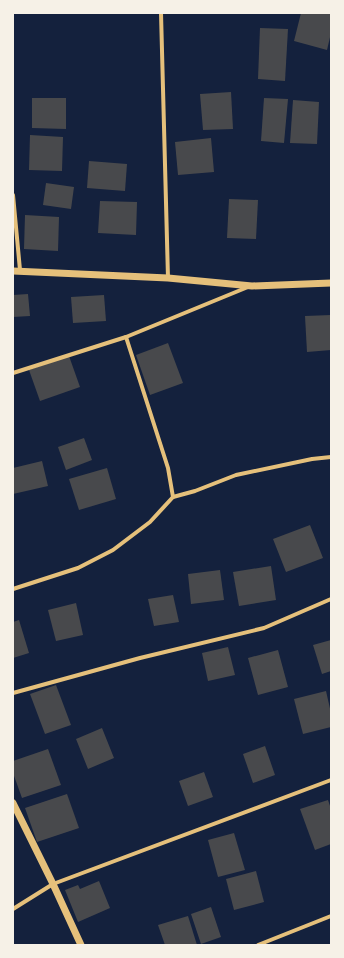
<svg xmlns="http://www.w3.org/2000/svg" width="344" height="958" viewBox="0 0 344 958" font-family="'Open Sans',sans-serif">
<rect width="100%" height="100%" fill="#14213d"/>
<g fill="#48494c">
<polygon points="301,13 331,14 331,33 327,50 294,41"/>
<polygon points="260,28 288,29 285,81 258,79"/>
<polygon points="231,92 233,129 203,130 200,94"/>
<polygon points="32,98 66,98 66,129 32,128"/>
<polygon points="264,98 288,99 284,143 261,141"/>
<polygon points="293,100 319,102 317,144 290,143"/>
<polygon points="30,135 63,137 62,171 29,170"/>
<polygon points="211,138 214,172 178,175 175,142"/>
<polygon points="89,161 127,164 125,191 87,188"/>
<polygon points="46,183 74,187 71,209 43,205"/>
<polygon points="229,199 258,200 256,239 227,238"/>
<polygon points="100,201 137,202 136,235 98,233"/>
<polygon points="25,215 59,217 58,251 24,249"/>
<polygon points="28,294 30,316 13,317 13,295"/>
<polygon points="104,295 106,321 73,323 71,297"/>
<polygon points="331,315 331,350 307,352 305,316"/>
<polygon points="168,343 183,383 150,395 136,355"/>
<polygon points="69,356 80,387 40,401 29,370"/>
<polygon points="84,438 92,460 66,470 58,447"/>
<polygon points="42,461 48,486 13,494 13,468"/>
<polygon points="107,468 116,499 79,510 69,479"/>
<polygon points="310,525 323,558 286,572 273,539"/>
<polygon points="271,566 276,600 239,606 233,572"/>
<polygon points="220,570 224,600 191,604 188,574"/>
<polygon points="173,595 179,622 154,626 148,599"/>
<polygon points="76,603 83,635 56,641 48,610"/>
<polygon points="19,620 29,653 13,658 13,622"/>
<polygon points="331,640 331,671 322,674 313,645"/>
<polygon points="228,647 235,675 208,681 202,653"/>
<polygon points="278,650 288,687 258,695 248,658"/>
<polygon points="56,685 71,725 45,734 30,694"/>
<polygon points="326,691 331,713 331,727 303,734 294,699"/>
<polygon points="102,728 114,758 88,769 76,739"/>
<polygon points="265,746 275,775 253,783 243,754"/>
<polygon points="48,749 61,785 22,798 13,773 13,761"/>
<polygon points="204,772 213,797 188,806 179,781"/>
<polygon points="67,794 79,828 37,842 25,808"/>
<polygon points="328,800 331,809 331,844 315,850 300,809"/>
<polygon points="234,833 245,870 218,877 208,840"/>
<polygon points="256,871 264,902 234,910 226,879"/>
<polygon points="99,881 110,908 78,922 65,890 78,885 80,889"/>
<polygon points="211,907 221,937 201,944 191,914"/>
<polygon points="188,916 197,945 165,945 158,925"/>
</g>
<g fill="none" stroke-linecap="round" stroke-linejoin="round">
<g stroke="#e5c07b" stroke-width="4">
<polyline points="161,13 168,278"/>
<polyline points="13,195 20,270"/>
<polyline points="126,337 168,468 173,497"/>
<polyline points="13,373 126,337 248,287"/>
<polyline points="13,589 78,568 113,550 150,522 173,497 195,491 236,475 312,459 331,457"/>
<polyline points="13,693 140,658 264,628 331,599"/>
<polyline points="13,909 53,884 331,780"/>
<polyline points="258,945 331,916"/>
</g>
<g stroke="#e5c07b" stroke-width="7">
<polyline points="13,271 168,278 252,286 331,283"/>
<polyline points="13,803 53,884 81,945"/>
</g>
</g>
<rect width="344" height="958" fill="none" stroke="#f6f1e7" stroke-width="28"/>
</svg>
